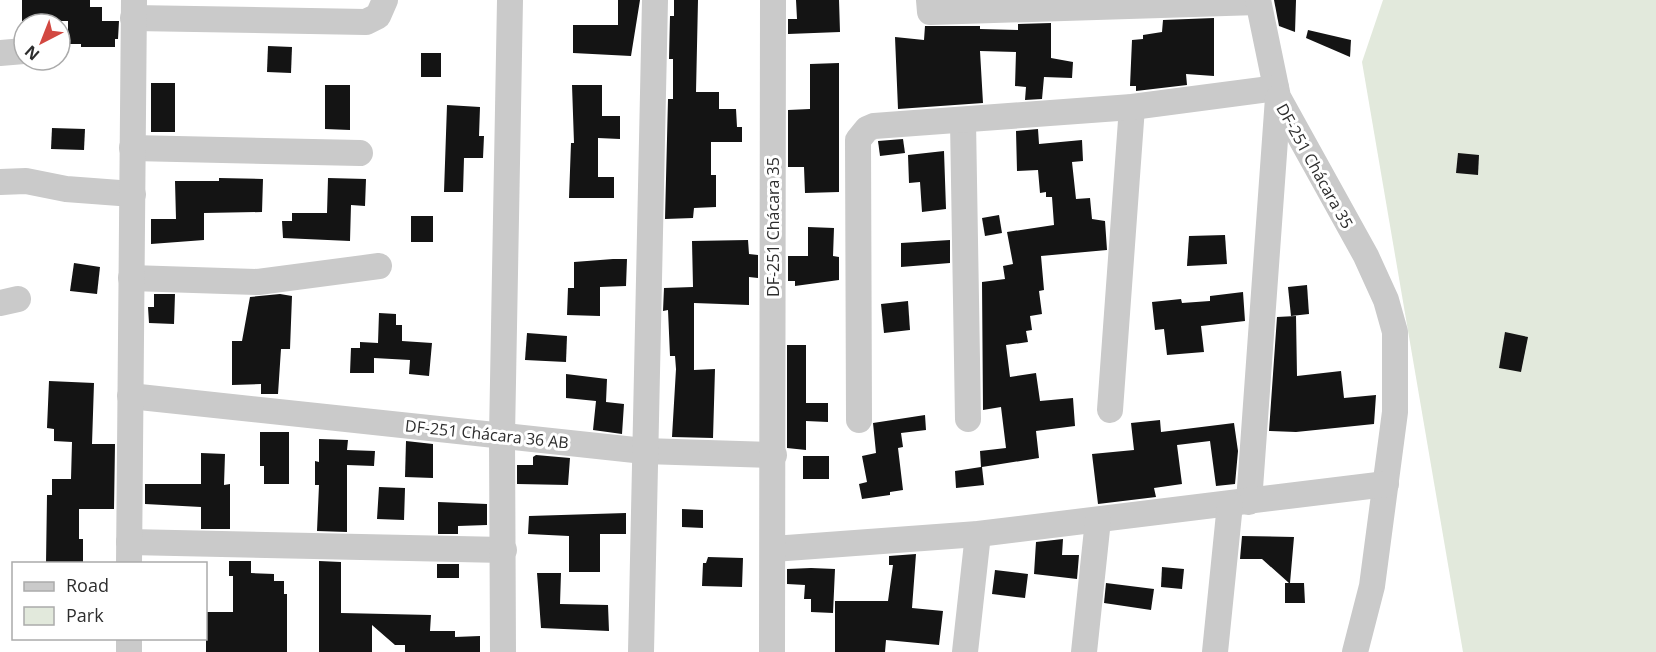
<svg xmlns="http://www.w3.org/2000/svg" width="1656" height="652" viewBox="0 0 1656 652" font-family="'Open Sans',sans-serif">
<rect width="100%" height="100%" fill="#fff"/>
<polygon fill="#e2e9dc" points="1383,0 1656,0 1656,652 1463,652 1362,62"/>
<g fill="#141414">
<polygon points="22,0 90,0 90,7 102,7 102,21 119,21 118,39 115,39 115,47 81,47 81,44 68,44 68,21 22,21"/>
<polygon points="618,0 640,0 631,56 573,53 573,25 618,25"/>
<polygon points="674,0 698,0 696,92 719,92 719,109 736,109 737,127 742,127 742,142 711,142 711,175 716,175 716,207 694,208 693,218 665,219 668,99 673,99 673,59 669,59 670,16 674,16"/>
<polygon points="796,0 839,0 840,32 788,34 788,19 797,19"/>
<polygon points="1274,0 1296,0 1295,32 1279,26"/>
<polygon points="1214,18 1214,76 1186,74 1187,85 1136,91 1136,86 1130,86 1132,40 1143,39 1143,35 1162,32 1163,20"/>
<polygon points="1051,23 1051,58 1073,62 1072,78 1044,77 1042,99 1025,100 1026,87 1015,86 1016,52 980,51 983,103 898,109 895,37 924,40 925,26 980,26 980,29 1018,30 1018,24"/>
<polygon points="1308,30 1351,40 1350,57 1306,38"/>
<polygon points="268,46 292,47 291,73 267,72"/>
<rect x="421" y="53" width="20" height="24"/>
<polygon points="839,63 839,192 805,193 804,167 788,167 788,110 810,109 810,64"/>
<rect x="151" y="83" width="24" height="49"/>
<polygon points="325,85 350,85 350,130 325,129"/>
<polygon points="572,85 602,85 602,116 620,116 620,139 598,138 598,177 614,177 614,198 569,198 571,143 574,143"/>
<polygon points="447,105 480,107 479,136 484,136 483,158 464,158 463,192 444,192"/>
<polygon points="52,128 85,129 84,150 51,149"/>
<polygon points="1038,129 1039,144 1082,140 1083,161 1072,162 1076,199 1090,198 1092,219 1105,221 1107,250 1041,256 1044,290 1039,291 1042,314 1030,316 1032,330 1026,331 1028,342 1006,345 1010,377 1036,373 1040,401 1073,398 1075,426 1036,431 1039,458 982,467 984,485 956,488 955,471 981,467 980,451 1006,448 1001,407 983,410 982,282 1005,279 1003,266 1013,264 1007,232 1054,225 1052,197 1046,197 1046,192 1040,193 1038,170 1017,171 1016,131"/>
<polygon points="903,139 905,153 880,156 878,141"/>
<polygon points="944,151 946,209 922,212 920,182 909,183 908,155"/>
<polygon points="1458,153 1479,155 1478,175 1456,173"/>
<polygon points="219,178 263,179 262,212 204,213 204,240 151,244 151,219 176,219 175,181 219,181"/>
<polygon points="328,178 366,179 365,206 351,205 350,241 283,238 282,221 292,221 292,213 327,213"/>
<polygon points="999,215 1002,233 985,236 982,218"/>
<rect x="411" y="216" width="22" height="26"/>
<polygon points="808,227 834,228 833,256 839,257 839,280 795,286 795,281 788,281 788,256 808,256"/>
<polygon points="1225,235 1227,264 1187,266 1189,236"/>
<polygon points="748,240 749,254 758,255 758,278 749,277 749,305 694,303 694,370 715,369 713,438 672,437 676,369 675,356 670,356 668,310 663,311 664,288 693,287 692,241"/>
<polygon points="950,240 950,263 901,267 901,243"/>
<polygon points="613,259 627,259 626,286 600,287 600,316 567,315 568,288 574,288 574,262"/>
<polygon points="74,263 100,267 97,294 70,291"/>
<polygon points="1307,285 1309,314 1291,316 1288,287"/>
<polygon points="1243,292 1245,321 1201,326 1204,352 1167,355 1164,329 1155,330 1152,302 1181,299 1182,303 1210,301 1210,296"/>
<polygon points="154,294 175,294 174,324 149,323 148,307 154,307"/>
<polygon points="280,294 292,296 290,349 281,349 278,394 261,394 261,384 232,385 232,341 242,341 250,297"/>
<polygon points="908,301 910,330 884,333 881,304"/>
<polygon points="379,313 396,314 396,325 402,325 402,341 432,343 429,376 409,374 410,360 374,358 374,373 350,373 351,348 360,348 360,342 378,343"/>
<polygon points="1296,316 1297,376 1341,371 1344,398 1376,395 1374,424 1296,432 1269,431 1277,317"/>
<polygon points="1505,332 1528,337 1521,372 1499,368"/>
<polygon points="527,333 567,336 566,362 525,360"/>
<polygon points="787,345 806,345 806,403 828,403 828,422 806,421 806,450 787,448"/>
<polygon points="566,374 607,379 606,402 624,404 622,434 593,430 596,401 566,398"/>
<polygon points="49,381 94,383 92,444 115,444 114,509 79,509 79,539 83,539 83,564 46,564 47,495 52,495 52,479 71,479 72,442 54,441 54,429 47,428"/>
<polygon points="925,415 926,430 901,433 903,447 898,448 903,490 890,492 890,495 862,499 859,484 867,482 862,456 876,453 873,423"/>
<polygon points="1160,420 1161,432 1234,423 1238,451 1235,484 1216,486 1210,441 1177,445 1182,484 1154,488 1156,497 1098,504 1092,454 1134,450 1131,423"/>
<polygon points="260,432 289,432 289,484 264,484 264,466 260,466"/>
<polygon points="319,439 348,440 347,450 375,451 374,466 347,465 347,532 317,531 319,485 315,485 315,461 319,462"/>
<polygon points="406,441 433,444 433,478 405,477"/>
<polygon points="201,453 225,454 224,485 230,484 230,529 201,529 201,507 145,504 145,484 201,484"/>
<polygon points="536,455 570,458 568,485 517,484 517,465 533,465 533,457"/>
<rect x="803" y="456" width="26" height="23"/>
<polygon points="379,487 405,488 404,520 377,519"/>
<polygon points="438,502 487,504 487,525 458,526 458,534 438,534"/>
<polygon points="682,509 703,510 703,528 682,527"/>
<polygon points="626,513 626,534 600,534 600,572 569,572 569,536 528,534 529,516"/>
<polygon points="1242,536 1294,537 1290,583 1304,583 1305,603 1285,603 1285,583 1289,583 1262,559 1240,559"/>
<polygon points="1063,539 1062,555 1079,555 1077,579 1034,574 1036,542"/>
<polygon points="916,554 912,608 943,611 939,645 886,640 885,652 835,652 835,601 888,601 893,565 889,565 889,556"/>
<polygon points="708,557 743,558 742,587 702,586 703,563 706,563"/>
<polygon points="229,561 251,561 251,573 274,574 274,581 284,581 284,594 287,594 287,652 206,652 206,612 233,612 233,576 229,576"/>
<polygon points="319,561 341,562 341,613 431,615 430,631 455,631 455,637 480,636 480,652 405,652 405,645 395,645 372,625 372,652 319,652"/>
<rect x="437" y="564" width="22" height="14"/>
<polygon points="1162,567 1184,569 1182,589 1161,587"/>
<polygon points="811,568 835,569 833,613 811,612 811,599 804,599 805,585 787,584 787,569"/>
<polygon points="995,570 1028,574 1025,598 992,594"/>
<polygon points="537,573 561,573 560,604 608,605 609,631 541,628"/>
<polygon points="1106,583 1154,589 1151,610 1104,603"/>
</g>
<g fill="none" stroke-linecap="round" stroke-linejoin="round">
<g stroke="#cacaca" stroke-width="26">
<polyline points="929,0 930,12 1258,2"/>
<polyline points="1258,0 1278,97 1366,256 1386,300 1395,332 1395,412 1372,586 1355,652"/>
<polyline points="133,18 366,22 378,16 385,0"/>
<polyline points="0,53 24,51"/>
<polyline points="963,121 968,419"/>
<polyline points="132,148 360,153"/>
<polyline points="0,182 26,181 66,189 133,194"/>
<polyline points="131,278 258,282 379,266"/>
<polyline points="0,303 18,299"/>
<polyline points="130,396 644,451 774,455"/>
<polyline points="1110,410 1132,107"/>
<polyline points="859,420 858,140 867,129 874,126 1132,107 1276,88"/>
<polyline points="1249,502 1278,98"/>
<polyline points="129,542 504,550"/>
<polyline points="773,549 978,534 1386,484"/>
<polyline points="129,564 134,0"/>
<polyline points="129,652 129,638"/>
<polyline points="503,652 502,436 510,0"/>
<polyline points="641,652 655,0"/>
<polyline points="772,652 773,0"/>
<polyline points="965,652 978,534"/>
<polyline points="1084,652 1098,520"/>
<polyline points="1215,652 1230,504"/>
</g>
</g>
<g text-anchor="middle" dominant-baseline="central" stroke-width="6" stroke-linejoin="round" paint-order="stroke">
<g font-size="16" fill="#2d2d2d" stroke="#fff">
<text transform="translate(1315 166) rotate(61)">DF-251 Chácara 35</text>
<text transform="translate(773 227) rotate(-90)">DF-251 Chácara 35</text>
<text transform="translate(487 434) rotate(6)">DF-251 Chácara 36 AB</text>
</g>
</g>
<rect x="12" y="562" width="195" height="78" fill="#ffffff" stroke="#ababab" stroke-width="1.5"/>
<rect x="24" y="582" width="30" height="9" fill="#cacaca" stroke="#ababab" stroke-width="1.5"/>
<text x="66" y="592" font-size="18" fill="#2d2d2d">Road</text>
<rect x="24" y="607" width="30" height="18" fill="#e2e9dc" stroke="#ababab" stroke-width="1.5"/>
<text x="66" y="622" font-size="18" fill="#2d2d2d">Park</text>
<g transform="translate(42 42) rotate(222)"><circle r="28" fill="#ffffff" stroke="#ababab" stroke-width="1.5"/>
<path d="M0-4.5L10 22L0 15L-10 22Z" fill="#d24841"/>
<text y="-9" font-size="16" font-weight="bold" text-anchor="middle" fill="#2d2d2d">N</text>
</g>
</svg>
